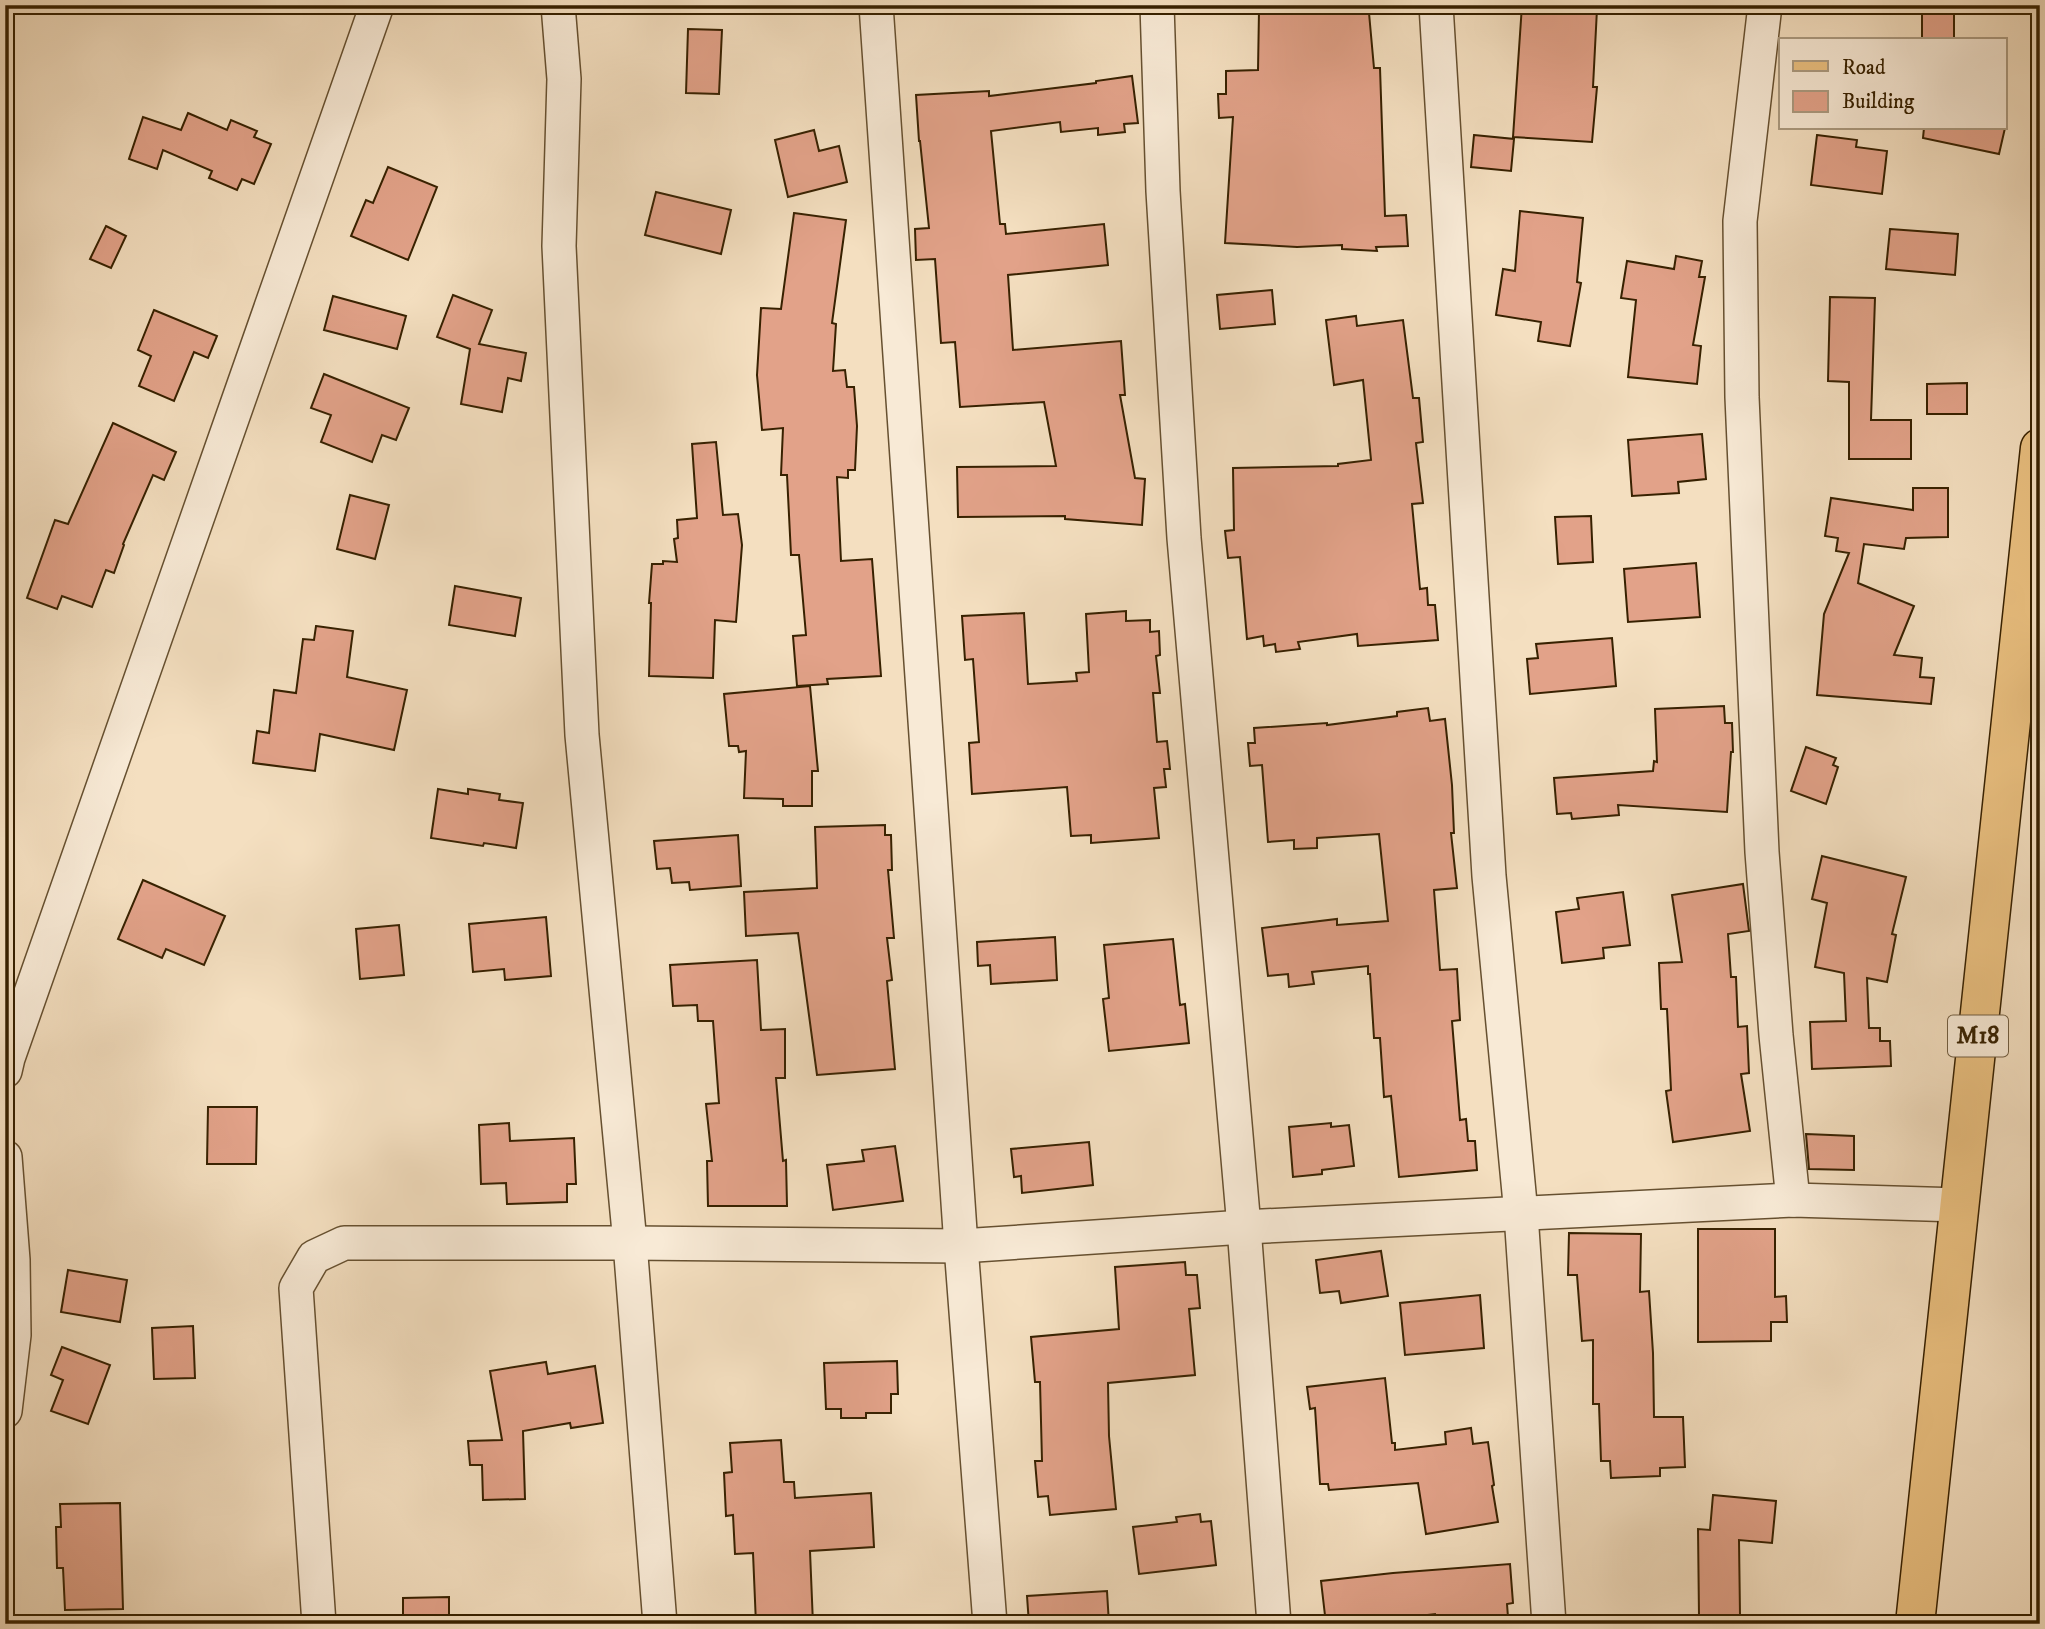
<svg xmlns="http://www.w3.org/2000/svg" width="2045" height="1629" viewBox="0 0 2045 1629" font-family="'IM FELL DW Pica',serif">
<rect width="100%" height="100%" fill="#f4dfc0"/>
<filter id="stains"><feTurbulence type="fractalNoise" baseFrequency=".00286" numOctaves="4"/><feColorMatrix values="0 0 0 0 .2 0 0 0 0 .09 0 0 0 0 .02 0 0 0 .5 -.17"/></filter>
<radialGradient id="worn" r=".72"><stop offset=".6" stop-color="#630" stop-opacity="0"/><stop offset="1" stop-color="#630" stop-opacity=".3"/></radialGradient>
<g fill="#e2a289" stroke="#372100" stroke-width="2">
<polygon points="1304,5 1349,5 1350,14 1369,13 1374,68 1380,68 1385,216 1406,215 1408,246 1376,247 1377,251 1342,249 1342,245 1297,247 1225,243 1233,117 1219,118 1218,94 1226,94 1226,71 1258,70 1259,11 1304,11"/>
<polygon points="1522,5 1597,9 1593,87 1597,87 1592,142 1513,137"/>
<rect x="1922" y="5" width="32" height="33"/>
<polygon points="688,29 722,30 719,94 686,93"/>
<polygon points="1132,76 1138,123 1124,124 1125,132 1098,135 1098,128 1061,132 1060,122 991,131 1000,224 1005,224 1006,234 1104,224 1108,265 1008,275 1013,350 1121,341 1125,395 1120,395 1135,478 1145,479 1142,525 1065,519 1065,516 958,517 957,467 1056,466 1044,402 960,407 955,342 941,343 935,259 916,260 915,229 929,228 920,141 919,141 916,95 989,91 989,96 1096,83 1096,81"/>
<polygon points="188,113 227,130 231,120 257,131 254,137 271,144 254,184 242,179 237,190 209,178 212,171 163,150 157,169 129,159 143,117 181,130"/>
<polygon points="1924,128 2005,128 1999,154 1923,138"/>
<polygon points="814,130 819,151 839,146 847,182 788,197 775,140"/>
<polygon points="1474,135 1514,139 1511,171 1471,167"/>
<polygon points="1817,135 1857,140 1856,147 1887,151 1882,194 1811,185"/>
<polygon points="388,167 437,187 408,260 351,236 366,200 373,203"/>
<polygon points="656,192 731,210 721,254 645,235"/>
<polygon points="1520,211 1583,218 1577,282 1581,283 1570,346 1538,341 1541,322 1496,315 1503,269 1515,271"/>
<polygon points="794,213 846,220 832,323 836,324 833,371 845,370 847,387 854,387 857,426 855,470 848,470 848,478 837,477 841,561 872,559 881,676 827,679 828,684 797,686 793,636 806,635 799,555 791,555 787,475 781,475 783,428 762,430 757,375 761,308 781,309"/>
<polygon points="106,226 126,236 111,268 90,259"/>
<polygon points="1890,229 1958,234 1955,275 1886,269"/>
<polygon points="1676,256 1702,261 1699,277 1705,277 1693,345 1701,346 1697,384 1628,377 1636,300 1621,298 1627,261 1674,269"/>
<polygon points="1272,290 1275,324 1220,329 1217,295"/>
<polygon points="453,295 492,310 479,344 526,353 521,381 508,378 502,412 461,404 470,349 437,337"/>
<polygon points="333,296 406,316 397,349 324,330"/>
<polygon points="1830,297 1875,298 1871,420 1911,420 1911,459 1849,459 1849,382 1828,381"/>
<polygon points="154,310 217,336 208,358 194,352 174,401 139,386 151,356 138,350"/>
<polygon points="1356,316 1357,326 1403,320 1413,398 1419,398 1423,442 1416,443 1423,503 1412,504 1420,589 1427,588 1428,605 1435,605 1438,640 1358,646 1357,634 1298,642 1300,649 1276,652 1275,644 1264,646 1263,636 1247,639 1240,557 1228,558 1225,531 1234,530 1233,468 1338,466 1338,464 1371,460 1363,380 1334,385 1326,320"/>
<polygon points="324,374 409,408 396,440 382,435 372,462 321,442 331,415 311,408"/>
<polygon points="1967,383 1967,414 1927,414 1927,384"/>
<polygon points="113,423 176,452 164,480 153,475 123,544 124,545 114,573 106,570 92,607 62,596 57,609 27,598 55,520 68,524"/>
<polygon points="1702,434 1706,479 1678,482 1679,493 1632,496 1628,440"/>
<polygon points="716,442 723,515 738,514 742,545 736,622 715,620 713,678 649,676 651,603 649,603 652,564 663,564 663,561 677,562 674,539 678,538 677,520 697,518 692,444"/>
<polygon points="1913,488 1948,488 1948,537 1906,538 1904,549 1864,544 1858,583 1914,606 1894,655 1922,658 1920,677 1934,678 1931,704 1817,695 1824,614 1849,553 1836,551 1838,538 1825,536 1831,498 1913,510"/>
<polygon points="350,495 389,505 375,559 337,549"/>
<polygon points="1591,516 1593,562 1558,564 1555,517"/>
<polygon points="1696,563 1700,617 1628,622 1624,569"/>
<polygon points="455,586 521,598 515,636 449,625"/>
<polygon points="1126,611 1126,621 1150,620 1150,632 1159,631 1160,655 1156,656 1160,693 1153,693 1157,742 1167,741 1170,769 1164,769 1166,787 1154,788 1159,838 1091,843 1091,835 1071,836 1067,787 972,794 969,743 979,742 973,659 965,660 962,616 1024,613 1028,684 1077,681 1076,673 1089,672 1086,614"/>
<polygon points="316,626 353,631 347,677 407,690 394,750 320,734 315,771 253,763 257,731 269,733 274,690 296,693 303,639 314,640"/>
<polygon points="1612,638 1616,686 1530,694 1527,659 1538,658 1536,644"/>
<polygon points="810,686 818,771 812,771 812,806 783,806 783,799 744,798 746,751 739,752 738,746 729,746 724,694"/>
<polygon points="1724,706 1725,723 1732,723 1733,752 1731,752 1727,812 1618,805 1619,815 1572,819 1571,813 1557,814 1554,778 1653,771 1654,761 1657,762 1655,709"/>
<polygon points="1428,708 1430,721 1445,719 1452,785 1454,833 1451,833 1457,888 1434,890 1440,970 1457,969 1460,1020 1452,1021 1460,1120 1466,1119 1468,1141 1475,1141 1477,1170 1399,1177 1391,1096 1384,1097 1380,1038 1374,1038 1370,974 1368,974 1368,966 1312,972 1314,984 1289,987 1288,974 1268,976 1262,928 1337,919 1337,925 1388,921 1379,834 1317,838 1317,848 1294,849 1294,840 1268,842 1262,765 1250,766 1248,743 1255,743 1254,728 1327,723 1327,725 1397,716 1397,712"/>
<polygon points="1806,747 1836,758 1833,765 1838,767 1826,804 1791,791"/>
<polygon points="438,789 468,794 468,789 500,794 499,800 523,803 516,848 484,843 483,846 431,838"/>
<polygon points="885,825 885,835 891,835 892,870 888,870 894,938 887,938 892,980 887,981 895,1069 817,1075 798,933 746,936 744,892 817,888 815,827"/>
<polygon points="738,835 741,886 690,890 689,882 672,883 670,868 657,869 654,841"/>
<polygon points="1822,856 1906,877 1892,934 1896,935 1887,982 1867,978 1869,1028 1880,1028 1880,1041 1890,1041 1891,1066 1812,1069 1810,1022 1846,1021 1844,973 1815,967 1827,903 1812,899"/>
<polygon points="143,880 225,916 204,965 166,949 162,958 118,939"/>
<polygon points="1743,884 1749,931 1728,934 1731,977 1736,977 1738,1027 1747,1026 1749,1073 1741,1074 1750,1131 1673,1142 1666,1091 1671,1090 1667,1009 1661,1009 1659,963 1682,962 1672,895"/>
<polygon points="1623,892 1630,945 1603,948 1604,958 1562,963 1556,912 1579,909 1577,898"/>
<polygon points="546,917 551,976 505,980 504,969 473,972 469,924"/>
<polygon points="399,925 404,975 360,979 356,929"/>
<polygon points="1055,937 1057,980 991,984 990,965 978,966 977,942"/>
<polygon points="1173,939 1180,1005 1185,1004 1189,1043 1109,1051 1103,999 1109,998 1104,945"/>
<polygon points="757,960 761,1030 785,1029 785,1078 776,1078 783,1161 786,1160 787,1206 708,1206 707,1161 712,1161 706,1104 719,1103 713,1021 698,1021 697,1005 673,1006 670,965"/>
<polygon points="208,1107 257,1107 256,1164 207,1164"/>
<polygon points="509,1123 510,1141 574,1138 576,1184 567,1184 567,1202 507,1204 506,1183 481,1184 479,1125"/>
<polygon points="1331,1123 1331,1127 1349,1125 1354,1166 1322,1170 1322,1174 1293,1177 1289,1127"/>
<polygon points="1806,1134 1854,1136 1854,1170 1809,1169"/>
<polygon points="1089,1142 1093,1185 1022,1193 1021,1176 1014,1177 1011,1149"/>
<polygon points="895,1146 903,1201 833,1210 827,1165 864,1161 862,1150"/>
<polygon points="1698,1229 1775,1229 1775,1297 1786,1296 1787,1322 1771,1322 1771,1341 1698,1342"/>
<polygon points="1569,1233 1641,1234 1640,1292 1649,1291 1653,1353 1654,1417 1683,1417 1685,1467 1660,1468 1660,1476 1611,1478 1610,1461 1601,1461 1599,1404 1593,1404 1593,1340 1582,1341 1577,1275 1568,1275"/>
<polygon points="1381,1251 1388,1296 1341,1303 1339,1291 1320,1293 1316,1260"/>
<polygon points="1185,1262 1186,1275 1197,1275 1200,1308 1189,1309 1195,1375 1108,1383 1109,1436 1116,1509 1050,1515 1048,1496 1038,1497 1035,1461 1042,1461 1040,1382 1035,1382 1031,1337 1119,1329 1115,1267"/>
<polygon points="68,1270 127,1280 120,1322 61,1312"/>
<polygon points="1480,1295 1484,1348 1405,1355 1400,1303"/>
<polygon points="193,1326 195,1378 154,1379 152,1328"/>
<polygon points="62,1347 110,1365 88,1424 51,1411 63,1380 51,1375"/>
<polygon points="897,1361 898,1394 891,1394 891,1413 866,1413 866,1418 841,1418 841,1409 826,1409 824,1363"/>
<polygon points="546,1362 548,1374 595,1366 603,1423 571,1428 570,1423 523,1431 525,1499 483,1500 482,1465 470,1465 468,1441 502,1440 490,1371"/>
<polygon points="1385,1378 1392,1443 1395,1443 1395,1450 1446,1444 1445,1432 1471,1428 1473,1444 1488,1442 1494,1485 1492,1486 1498,1522 1426,1534 1418,1483 1329,1490 1328,1484 1320,1484 1315,1408 1310,1409 1307,1387"/>
<polygon points="781,1440 784,1482 794,1482 795,1498 871,1493 874,1547 810,1551 813,1624 756,1624 753,1553 735,1554 733,1515 726,1516 724,1473 732,1472 730,1443"/>
<polygon points="1713,1495 1776,1501 1772,1543 1739,1540 1740,1615 1699,1615 1698,1529 1710,1530"/>
<polygon points="120,1503 123,1609 65,1610 63,1568 57,1568 56,1527 61,1527 60,1504"/>
<polygon points="1200,1514 1201,1522 1211,1521 1216,1565 1139,1574 1133,1527 1177,1522 1176,1517"/>
<polygon points="1510,1564 1513,1603 1507,1604 1508,1617 1484,1619 1484,1624 1460,1624 1460,1620 1436,1622 1435,1614 1366,1622 1367,1624 1326,1624 1321,1581 1393,1573"/>
<polygon points="1107,1591 1109,1624 1029,1624 1027,1596"/>
<polygon points="449,1597 449,1624 403,1624 403,1598"/>
</g>
<g fill="none" stroke-linecap="round" stroke-linejoin="round">
<g stroke="#665030" stroke-width="36">
<g id="minor">
<polyline points="558,5 564,79 559,246 582,735 630,1243 660,1624"/>
<polyline points="876,5 961,1246 990,1624"/>
<polyline points="1157,5 1163,191 1184,538 1244,1227 1274,1624"/>
<polyline points="1436,5 1489,876 1521,1214 1549,1624"/>
<polyline points="1765,5 1740,221 1742,397 1762,852 1776,1035 1793,1200"/>
<polyline points="5,1071 8,1058 377,5"/>
<polyline points="5,1157 13,1260 14,1335 5,1411"/>
<polyline points="319,1624 296,1288 314,1257 344,1243 630,1243 961,1246 1244,1227 1793,1200 1960,1205"/>
</g>
</g>
<g stroke="#372100" stroke-width="41">
<polyline id="primary" points="1915,1624 2040,448"/>
</g>
<use href="#minor" stroke="#f8ead6" stroke-width="33"/>
<use href="#primary" stroke="#eac080" stroke-width="38"/>
</g>
<g text-anchor="middle" dominant-baseline="central" stroke-width="7" stroke-linejoin="round" paint-order="stroke">
<rect fill="#f8ead6" stroke="#715d40" stroke-width="2" x="1948" y="1015.5" width="60" height="41" rx="5"/>
<g font-size="24" font-weight="bold" fill="#372100">
<text x="1978" y="1036">M18</text>
</g>
</g>
<rect width="2045" height="1629" fill="none" stroke="#f4dfc0" stroke-width="28"/>
<rect x="7" y="7" width="2031" height="1615" fill="none" stroke="#372100" stroke-width="3.5"/>
<rect x="14" y="14" width="2017" height="1601" fill="none" stroke="#372100" stroke-width="2"/>
<rect x="1779" y="38" width="228" height="91" fill="#f8ead6" stroke="#ab9a80" stroke-width="2"/>
<rect x="1793" y="61" width="35" height="10" fill="#eac080" stroke="#ab9a80" stroke-width="2"/>
<text x="1842" y="74" font-size="21" fill="#372100">Road</text>
<rect x="1793" y="91" width="35" height="21" fill="#e2a289" stroke="#ab9a80" stroke-width="2"/>
<text x="1842" y="108" font-size="21" fill="#372100">Building</text>
<rect width="100%" height="100%" filter="url(#stains)"/>
<rect width="100%" height="100%" fill="url(#worn)"/>
</svg>
